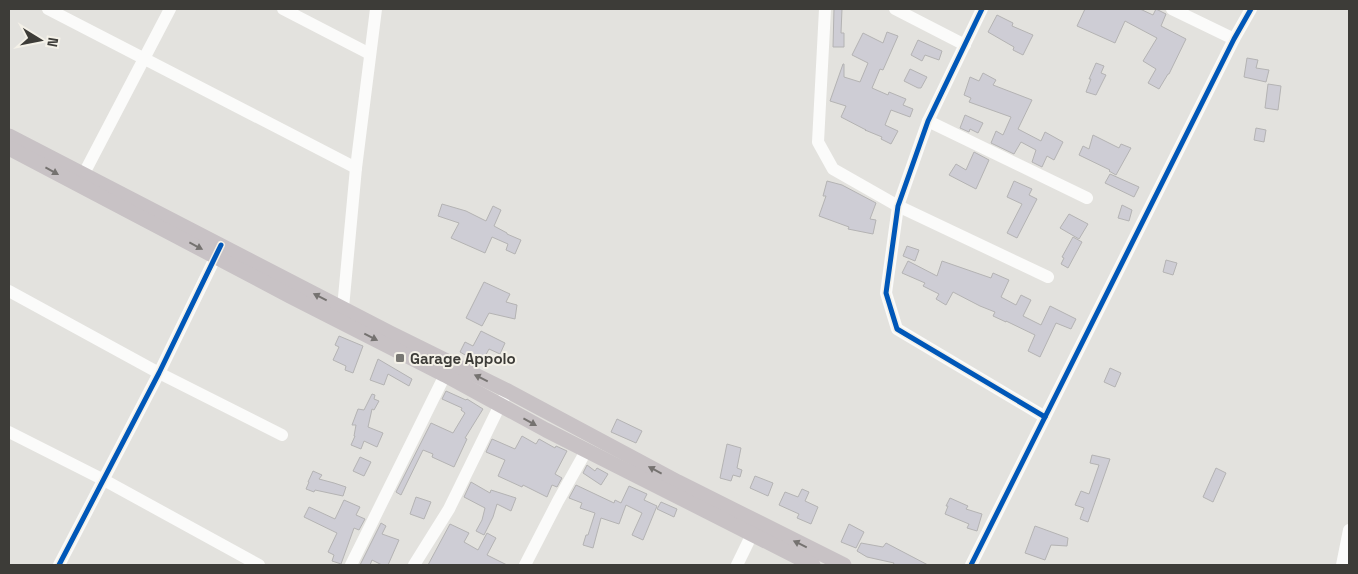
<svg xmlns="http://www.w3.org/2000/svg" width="1358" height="574" viewBox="0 0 1358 574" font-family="'Space Grotesk',sans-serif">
<rect width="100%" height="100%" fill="#e3e2de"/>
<g fill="#cecdd5" stroke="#b4b3b3">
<polygon points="834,9 842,9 841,33 844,33 844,47 833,47"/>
<polygon points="1085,9 1140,9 1153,15 1156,9 1166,14 1161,26 1186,39 1169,74 1168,74 1159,89 1148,83 1156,69 1143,61 1157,38 1125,21 1115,43 1077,26"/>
<polygon points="997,15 1013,23 1012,26 1033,35 1023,55 1013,50 1014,47 988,32"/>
<polygon points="887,32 898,36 883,70 880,69 872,88 888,95 889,92 906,99 903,105 913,109 910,117 891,110 885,125 898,131 891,144 881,139 882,137 865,130 866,130 841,117 846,106 830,101 843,64 844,64 844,77 860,82 868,63 852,55 863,33 883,43"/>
<polygon points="918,40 942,51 939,60 925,55 922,61 911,55"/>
<polygon points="1247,58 1258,60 1256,68 1269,70 1266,82 1244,77"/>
<polygon points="1096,63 1104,66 1101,73 1106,75 1096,95 1086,92 1091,79 1089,79"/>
<polygon points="910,69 927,77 921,88 918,88 904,81"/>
<polygon points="983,73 996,80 993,85 1032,100 1018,129 1041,141 1045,132 1063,142 1054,160 1047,156 1042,167 1032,162 1036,150 1021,142 1014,154 991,143 996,131 1003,135 1011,117 969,102 971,98 964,95 970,77 979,81"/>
<polygon points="1268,84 1281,86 1278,110 1265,108"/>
<polygon points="965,115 983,123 978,133 970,129 969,132 960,128"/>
<polygon points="1256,128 1266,130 1264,142 1254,140"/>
<polygon points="1093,135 1119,148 1121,144 1131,148 1116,175 1109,171 1110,170 1079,155 1083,146 1089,149"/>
<polygon points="974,152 989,160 976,189 949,175 956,164 966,170"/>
<polygon points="1110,174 1139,187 1134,197 1105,183"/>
<polygon points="827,181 842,185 876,203 870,219 876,220 873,234 848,229 849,227 819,216 826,196 823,196"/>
<polygon points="1014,181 1032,189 1029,195 1037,199 1017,238 1007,233 1022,204 1007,197"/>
<polygon points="442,204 466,211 486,221 493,206 501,210 494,226 507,233 507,234 521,240 515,254 506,250 508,244 492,237 485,253 451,238 459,223 438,216"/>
<polygon points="1122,205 1132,210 1129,221 1118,218"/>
<polygon points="1069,214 1088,224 1079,239 1060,228"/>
<polygon points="1073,237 1082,242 1068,268 1061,264 1064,258 1062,257"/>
<polygon points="907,246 919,250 915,261 903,256"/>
<polygon points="1166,260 1177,263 1173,275 1163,272"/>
<polygon points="908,261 937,276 942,261 991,278 993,273 1009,280 1001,297 1016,305 1021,295 1031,300 1023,316 1041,325 1050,306 1076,319 1071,329 1056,323 1040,357 1028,351 1035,335 1006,321 1006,322 993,316 995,312 980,306 953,292 946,305 936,299 939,294 923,286 925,283 902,273"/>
<polygon points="484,282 510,294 506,302 517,305 515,319 489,313 482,326 466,318"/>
<polygon points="481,331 505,343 500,354 489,349 481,364 460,352 465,342 473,346"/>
<polygon points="339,336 363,346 353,373 345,370 346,366 333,360 339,347 335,345"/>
<polygon points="378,359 412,379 409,386 388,374 384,385 370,380"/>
<polygon points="1110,368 1121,373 1115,387 1104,382"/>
<polygon points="446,391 466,400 467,399 483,409 465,438 467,439 454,467 432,457 433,454 423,450 401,495 396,492 431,423 453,433 465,413 461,410 462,408 442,399"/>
<polygon points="372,394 375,395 374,399 379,401 374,410 372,409 368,427 383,433 377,447 364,441 361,449 351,445 355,436 354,436 356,425 352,425 358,409 364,410"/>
<polygon points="617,419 642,431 636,443 611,432"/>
<polygon points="522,436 536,444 539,439 555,448 556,446 567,451 555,474 562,478 557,487 552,485 547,497 523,485 522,487 498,476 505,460 486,452 492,439 515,449"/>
<polygon points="727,444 741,448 737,468 742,470 740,477 733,475 731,481 720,478"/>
<polygon points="1092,455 1110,459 1088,522 1080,519 1084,508 1075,505 1081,491 1089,494 1099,465 1090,463"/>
<polygon points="360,457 371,462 364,476 353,471"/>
<polygon points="587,465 595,471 597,468 608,474 601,485 583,473"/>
<polygon points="1216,468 1226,473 1213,502 1203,497"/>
<polygon points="313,471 322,475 319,479 334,483 346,487 343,496 315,490 314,492 306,489 309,482 308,482"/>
<polygon points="755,476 773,483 768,496 750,488"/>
<polygon points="471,482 490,493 491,490 516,498 511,511 497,504 493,517 484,535 476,531 482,520 485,508 464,497"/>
<polygon points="576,485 614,503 615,500 621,503 629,486 647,494 644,500 657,506 643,540 632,535 642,513 626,505 619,524 601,518 593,548 583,545 586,535 588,535 595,513 580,508 582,503 569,498"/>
<polygon points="802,489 809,492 805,501 818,507 811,524 797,518 799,514 779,505 785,492 798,497"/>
<polygon points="416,497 431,502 424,519 410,514"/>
<polygon points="950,498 968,506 966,509 982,514 977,531 967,528 969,524 945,514 948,506 946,506"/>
<polygon points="344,500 360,507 356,515 365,519 359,530 354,528 341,564 332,561 334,555 328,552 337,533 304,517 309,507 335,519"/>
<polygon points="661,502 677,509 674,517 657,509"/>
<polygon points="381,523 386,526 382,534 399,540 388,565 382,565 372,560 370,565 360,565"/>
<polygon points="450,524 469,533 464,542 478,550 487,533 496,538 487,555 507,565 428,565"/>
<polygon points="849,524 864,532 856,548 841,542"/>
<polygon points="1035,526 1068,538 1067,546 1051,545 1045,560 1025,553"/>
<polygon points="861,543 883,547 886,543 928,565 893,565 894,563 867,557 857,551"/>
</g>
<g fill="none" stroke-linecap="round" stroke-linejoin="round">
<g stroke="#fbfbfa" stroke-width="12">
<polyline points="48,9 356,168"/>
<polyline points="283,9 370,54"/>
<polyline points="825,9 818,142 833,169 898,206 1048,277"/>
<polyline points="895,9 965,45"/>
<polyline points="982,9 928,121 898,206 886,293 897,329 1045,417"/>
<polyline points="1172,9 1234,39"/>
<polyline points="928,121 1087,198"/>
<polyline points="79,183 170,9"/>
<polyline points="9,291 159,373 282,435"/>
<polyline points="339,316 343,308 356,168 376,9"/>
<polyline points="9,432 104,480 259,565"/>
<polyline points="59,565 159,373 219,250"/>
<polyline points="351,565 445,375"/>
<polyline points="414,565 449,509 500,405 508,391"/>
<polyline points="525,565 558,501 586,451"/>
<polyline points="737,565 756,526"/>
<polyline points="971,565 1234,39 1251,9"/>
<polyline points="1342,565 1349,530"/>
</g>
<g stroke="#c8c2c5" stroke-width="15">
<polyline points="9,136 390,333 508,391 678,482 844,565"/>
<polyline points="9,148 290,296 445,375 546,430 813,565"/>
</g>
<g stroke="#f4f1e8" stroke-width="8">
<g id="cycleway">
<polyline points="982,9 928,121 898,206 886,293 897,329 1045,417"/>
<polyline points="59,565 159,373 221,245"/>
<polyline points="971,565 1234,39 1251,9"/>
</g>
</g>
<use href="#cycleway" stroke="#0057b8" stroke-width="5"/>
</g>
<defs><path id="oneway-solid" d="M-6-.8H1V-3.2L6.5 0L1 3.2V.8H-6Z" transform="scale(1.25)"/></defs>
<g fill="#757270">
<use href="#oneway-solid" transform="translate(52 171) rotate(29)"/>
<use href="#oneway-solid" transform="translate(196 246) rotate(28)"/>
<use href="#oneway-solid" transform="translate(320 297) rotate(-153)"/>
<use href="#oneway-solid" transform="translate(371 337) rotate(27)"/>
<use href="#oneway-solid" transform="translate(481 378) rotate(-154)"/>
<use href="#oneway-solid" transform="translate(530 422) rotate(29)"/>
<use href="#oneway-solid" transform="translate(655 470) rotate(-152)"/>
<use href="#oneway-solid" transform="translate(800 544) rotate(-154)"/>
</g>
<rect fill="#777672" stroke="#f4f1e8" stroke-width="2" x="395" y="353" width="10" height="10" rx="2.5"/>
<g text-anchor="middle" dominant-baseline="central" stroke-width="4" stroke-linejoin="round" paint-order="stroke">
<g font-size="15" font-weight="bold" fill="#3d3c38" stroke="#f4f1e8" text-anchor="start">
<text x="410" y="358">Garage Appolo</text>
</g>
</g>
<rect width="1358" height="574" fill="none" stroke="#3d3c38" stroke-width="20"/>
<g transform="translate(40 40) rotate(100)" stroke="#f4f1e8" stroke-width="4" paint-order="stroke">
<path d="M0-4L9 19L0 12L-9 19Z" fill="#3d3c38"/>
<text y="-8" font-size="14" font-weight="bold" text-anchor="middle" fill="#3d3c38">N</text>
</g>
</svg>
